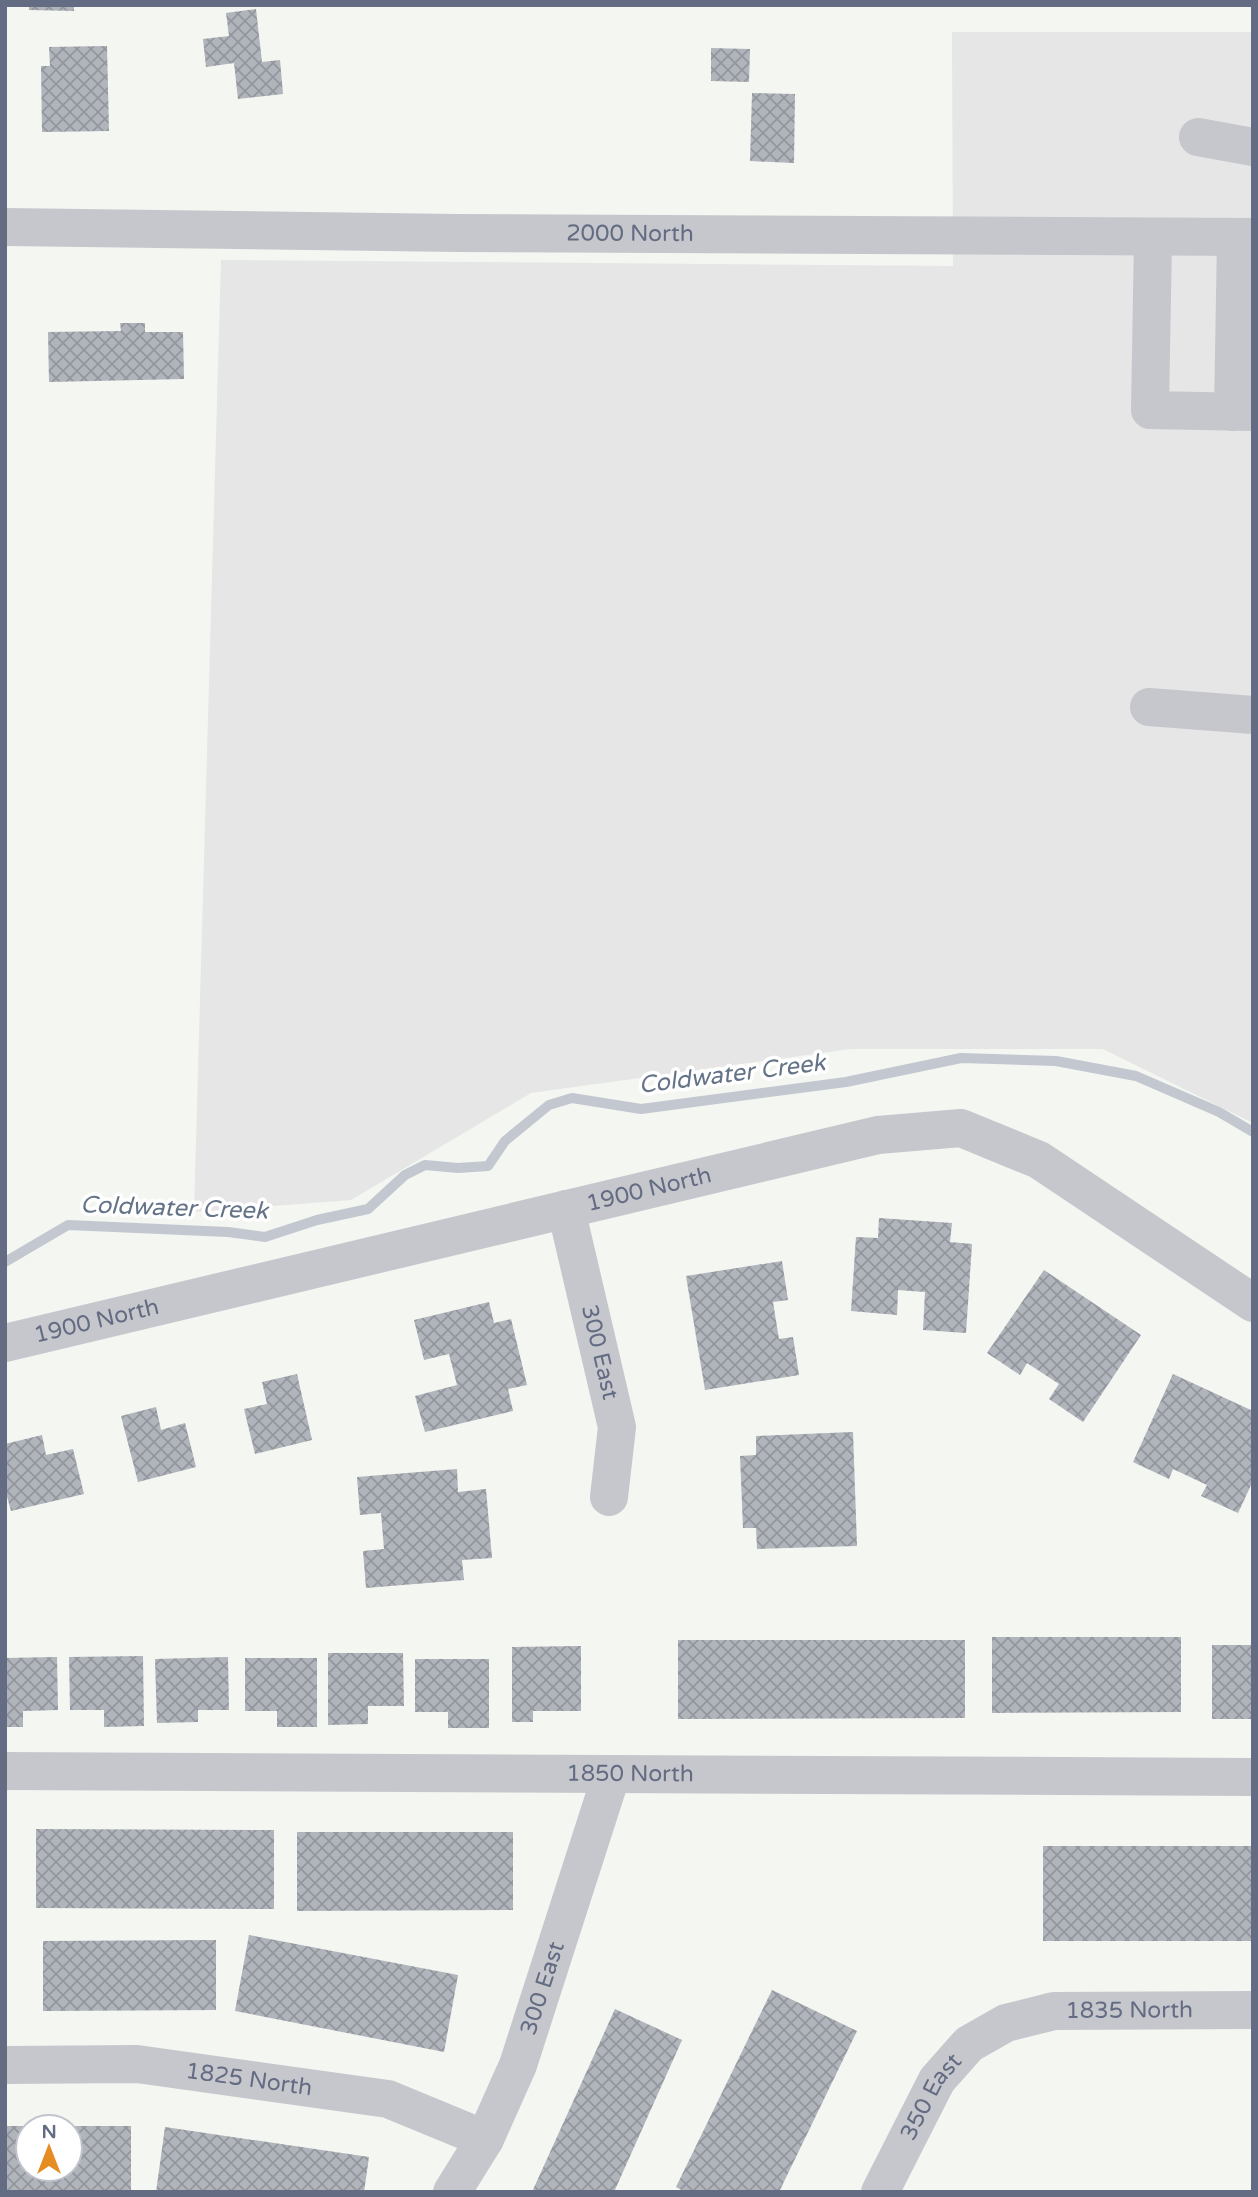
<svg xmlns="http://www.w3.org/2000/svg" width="1258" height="2197" viewBox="0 0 1258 2197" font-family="'Varela Round',sans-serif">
<defs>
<pattern id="building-cross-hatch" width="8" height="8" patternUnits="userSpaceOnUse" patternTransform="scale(1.75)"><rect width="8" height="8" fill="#b0b4bb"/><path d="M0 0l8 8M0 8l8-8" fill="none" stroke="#93969d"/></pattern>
</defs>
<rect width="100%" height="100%" fill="#f4f6f2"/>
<polygon fill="#e5e6e5" points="952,32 1253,32 1253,1123 1103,1049 850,1049 531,1093 351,1200 194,1212 221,260 953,266"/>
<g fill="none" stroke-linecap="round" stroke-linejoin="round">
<polyline stroke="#c3c8d0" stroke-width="10" points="5,1262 68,1225 228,1232 265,1237 317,1220 368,1209 405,1175 425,1165 458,1168 488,1166 505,1141 549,1105 572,1098 641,1109 846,1082 961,1058 1056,1061 1136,1076 1219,1112 1253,1132"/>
</g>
<g fill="url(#building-cross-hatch)">
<polygon points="29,5 74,5 74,11 29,10"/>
<polygon points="256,9 262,62 280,60 283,94 238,99 234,63 206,67 203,39 229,36 226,13"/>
<polygon points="107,46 109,131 42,132 41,66 50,66 49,47"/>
<polygon points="711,48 750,49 749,82 711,81"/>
<polygon points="752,93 795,94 794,163 750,161"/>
<polygon points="120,323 145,323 145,332 183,332 184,379 49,382 48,332 121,331"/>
<polygon points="879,1218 952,1223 950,1242 972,1244 966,1333 923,1330 925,1292 898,1290 897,1315 851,1311 856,1237 878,1238"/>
<polygon points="782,1261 788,1300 773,1302 779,1339 793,1337 799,1375 705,1390 686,1276"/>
<polygon points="1044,1270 1141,1335 1083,1422 1049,1399 1059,1384 1027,1363 1020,1375 987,1353"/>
<polygon points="489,1302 494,1323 511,1319 527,1385 508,1389 513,1411 425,1432 415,1396 457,1385 449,1354 424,1360 414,1320"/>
<polygon points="297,1374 312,1440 255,1454 244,1409 267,1404 262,1382"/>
<polygon points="1173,1374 1253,1411 1253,1481 1238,1513 1201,1496 1207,1485 1173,1469 1169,1479 1133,1462"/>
<polygon points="156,1407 161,1430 185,1423 196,1467 138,1482 121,1416"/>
<polygon points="853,1432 857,1546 757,1549 756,1528 743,1528 740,1456 756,1455 756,1436"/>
<polygon points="42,1435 46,1455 73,1449 84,1494 11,1511 5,1489 5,1444"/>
<polygon points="457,1469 458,1492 486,1489 492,1558 462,1560 464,1580 366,1588 363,1551 384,1549 381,1513 360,1515 357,1477"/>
<polygon points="992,1637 1181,1637 1181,1712 992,1713"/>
<polygon points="678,1640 965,1640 965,1718 678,1719"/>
<rect x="1212" y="1645" width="41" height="74"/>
<polygon points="581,1646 581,1711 533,1711 533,1722 512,1722 512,1647"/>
<polygon points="328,1653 403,1653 404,1706 368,1706 368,1724 328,1725"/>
<polygon points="143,1656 144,1726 104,1727 104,1710 70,1710 69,1657"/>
<polygon points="57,1657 58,1710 23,1711 23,1727 5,1727 5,1658"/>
<polygon points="228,1657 229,1710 198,1710 198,1722 157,1723 155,1659"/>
<polygon points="245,1658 317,1658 317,1727 277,1727 277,1711 245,1711"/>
<polygon points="415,1659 489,1659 489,1728 448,1728 448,1712 415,1712"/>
<polygon points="36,1829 274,1830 274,1909 36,1908"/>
<polygon points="297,1832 513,1832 513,1910 297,1911"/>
<rect x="1043" y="1846" width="210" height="95"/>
<polygon points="249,1935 458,1975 444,2052 235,2011"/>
<polygon points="216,1940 216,2010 43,2011 43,1941"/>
<polygon points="772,1990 857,2031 779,2192 685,2192 676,2187"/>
<polygon points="615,2009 682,2040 614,2192 532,2192"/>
<polygon points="5,2126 28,2126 28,2169 70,2169 70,2126 131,2126 131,2192 5,2192"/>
<polygon points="165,2127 369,2157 364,2192 156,2192"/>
</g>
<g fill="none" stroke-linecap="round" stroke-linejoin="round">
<g stroke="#c6c7cc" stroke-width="38">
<polyline points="1198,137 1253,147"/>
<path id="s1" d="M5 227 457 233 1253 237"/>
<polyline points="1153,237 1150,410 1253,412"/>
<polyline points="1233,412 1236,237"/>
<polyline points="1149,707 1253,715"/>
<path id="s2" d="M566 1209 617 1427 609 1497"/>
<path id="s3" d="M5 1343 878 1135 961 1128 1039 1160 1253 1303"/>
<path id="s4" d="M5 1771 1253 1777"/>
<path id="s5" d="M5 2065 137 2064 388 2099 485 2139"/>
<path id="s6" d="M452 2192 485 2139 518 2065 611 1776"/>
<path id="s7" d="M880 2192 937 2080 969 2044 1006 2023 1054 2011 1253 2010"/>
</g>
</g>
<g text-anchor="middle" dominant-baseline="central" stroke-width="7" stroke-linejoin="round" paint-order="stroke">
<g font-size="23" fill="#646c83" stroke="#fff">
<text stroke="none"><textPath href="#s1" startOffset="625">2000 North</textPath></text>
<text stroke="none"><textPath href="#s3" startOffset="662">1900 North</textPath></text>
<text stroke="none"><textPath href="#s3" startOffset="94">1900 North</textPath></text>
<text stroke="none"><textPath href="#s2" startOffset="147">300 East</textPath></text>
<text stroke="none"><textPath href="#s4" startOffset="625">1850 North</textPath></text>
<text stroke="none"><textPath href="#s6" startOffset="224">300 East</textPath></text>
<text stroke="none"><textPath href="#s7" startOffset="341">1835 North</textPath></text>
<text stroke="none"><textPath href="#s5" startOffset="245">1825 North</textPath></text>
<text stroke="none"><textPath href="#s7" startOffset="108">350 East</textPath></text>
</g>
<g font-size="24" font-style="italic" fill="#647387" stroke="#fff">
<text transform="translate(732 1074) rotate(-7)">Coldwater Creek</text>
<text transform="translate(174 1208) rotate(2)">Coldwater Creek</text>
</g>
</g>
<rect width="1258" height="2197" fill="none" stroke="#646c83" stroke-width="14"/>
<g transform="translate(49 2148)"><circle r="33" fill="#ffffff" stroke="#c1c4cd" stroke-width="2"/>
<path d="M0-5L12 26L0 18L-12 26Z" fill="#e58c22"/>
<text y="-10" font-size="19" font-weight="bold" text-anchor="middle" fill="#646c83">N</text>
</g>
</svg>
